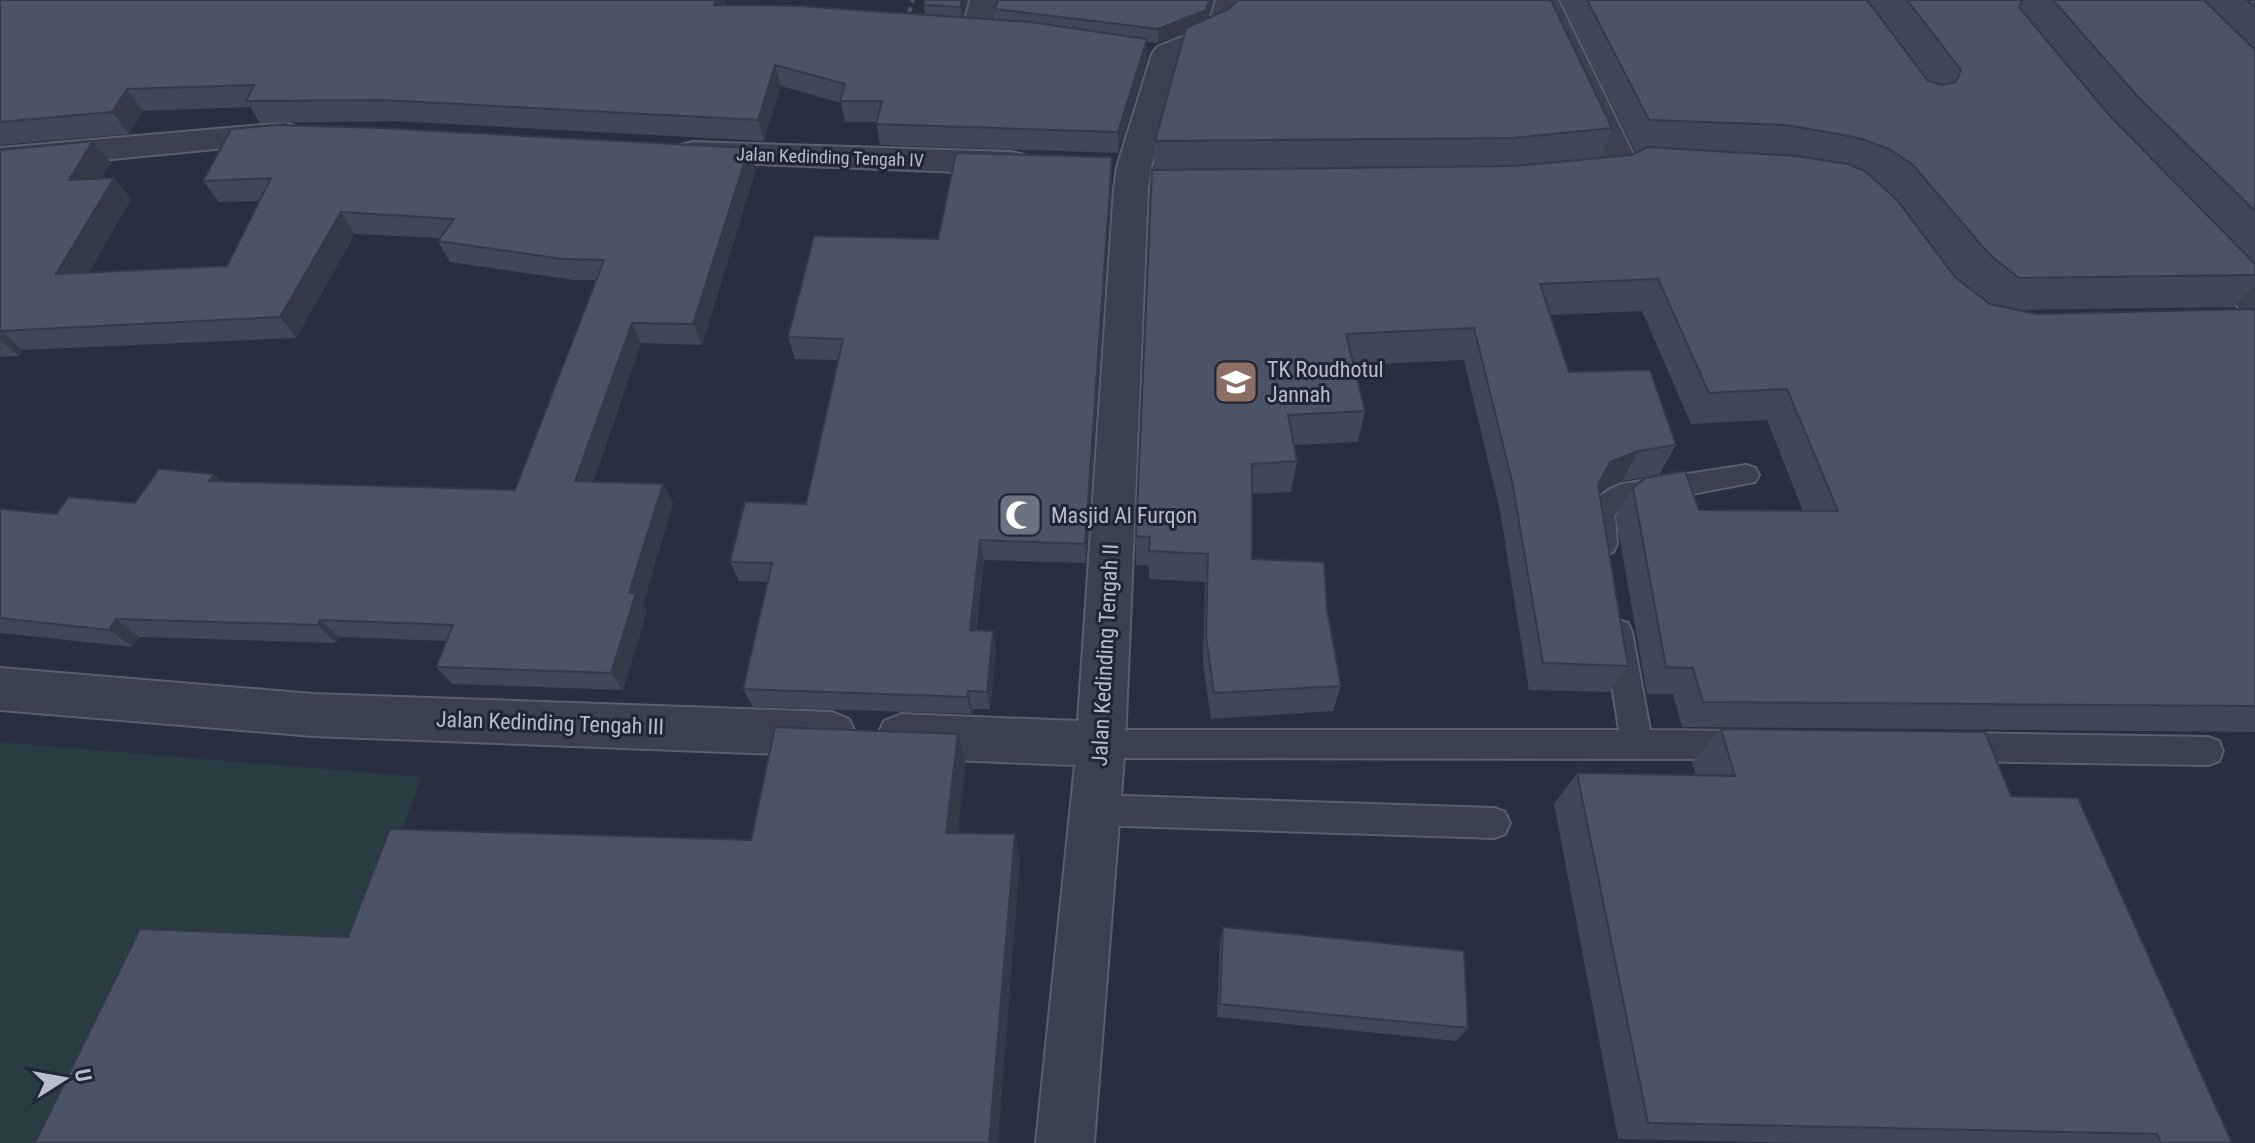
<svg xmlns="http://www.w3.org/2000/svg" width="2255" height="1143" viewBox="0 0 2255 1143" font-family="'Roboto Condensed',sans-serif">
<rect width="100%" height="100%" fill="#272f40"/>
<polygon fill="#293c41" points="0,742 422,777 284,1143 0,1143"/>
<g fill="none" stroke-linecap="round" stroke-linejoin="round">
<g stroke="#595f6d" stroke-width="4">
<g id="service">
<path d="M1746 465 1755 468 1759 475 1755 482 1623 507 1615 515 1617 544 1613 552 1603 555 1593 552C1578 522 1591 494 1622 484Z"/>
<polygon points="1618,620 1628,623 1632,632 1650,730 1745,731 1756,735 1760,745 1756,755 1745,759 1101,758 1090,754 1086,744 1090,734 1101,730 1619,730 1604,632 1608,623"/>
<polygon points="1954,733 2208,737 2219,741 2223,751 2219,761 2208,765 1954,761 1943,757 1939,747 1943,737"/>
<polygon points="1095,795 1494,808 1505,812 1510,823 1505,834 1494,838 1095,825 1084,821 1079,810 1084,799"/>
</g>
</g>
<g stroke="#595f6d" stroke-width="4">
<g id="minor">
<polygon points="970,0 1000,0 989,36 967,36 963,29"/>
<path d="M1216 0H1246C1242 41 1215 46 1182 59L1151 167 1148 189 1125 744 1094 1143H1036L1075 765 901 758 884 751 877 736 884 721 901 714 1078 721 1114 189 1117 167 1152 54 1157 47 1208 26Z"/>
<polygon points="1528,0 1558,0 1639,166 1630,182 1578,190 1566,187 1561,179 1566,171 1604,165"/>
<polygon points="285,123 297,127 302,134 297,141 0,170 0,148"/>
<polygon points="693,142 1012,152 1024,155 1029,163 1024,171 1012,174 681,161 676,153 681,145"/>
<polygon points="2207,240 2220,243 2255,279 2255,315 2242,311 2194,261 2189,252 2194,243"/>
<polygon points="0,668 313,694 832,712 849,719 856,734 849,749 832,756 313,736 0,710"/>
</g>
</g>
<polyline stroke="#47595e" stroke-width="4" stroke-dasharray="5 5" stroke-linecap="butt" points="909,12 913,0"/>
<use href="#service" fill="#3b4150" fill-rule="evenodd"/>
<use href="#minor" fill="#3b4150" fill-rule="evenodd"/>
</g>
<g fill="#404759">
<polygon points="0,0 725,0 726,5 925,15 924,5 968,0 963,17 996,19 995,9 1213,0 1207,19 1612,128 1601,158 1632,155 1636,153 1560,0 2255,0 2255,286 2233,307 2017,310 2037,314 2255,309 2255,732 1682,727 1673,694 1647,694 1616,517 1633,488 1699,510 1803,511 1767,420 1691,424 1642,311 1551,315 1569,372 1676,445 1659,475 1622,481 1599,491 1628,666 1610,692 1529,690 1500,511 1464,360 1354,365 1365,411 1358,442 1294,445 1297,461 1291,492 1252,494 1252,559 1327,610 1341,686 1333,711 1211,719 1203,663 1205,582 1149,579 1149,566 1136,565 1136,536 1155,141 1185,32 1158,43 1147,42 1147,60 1118,153 880,145 876,122 845,122 841,103 781,86 764,141 394,121 260,123 250,107 143,111 129,134 0,145"/>
<polygon points="231,129 756,169 702,345 641,343 593,482 663,484 673,503 643,604 647,611 623,690 452,684 436,667 446,641 339,637 336,643 139,637 133,647 0,633 0,509 56,514 135,503 221,481 515,490 596,280 574,280 450,262 438,241 439,238 355,234 296,338 22,350 19,356 0,357 0,150 93,141 111,163 101,178 114,178 131,199 89,272 227,266 260,201 219,202 203,181"/>
<polygon points="1112,180 1086,563 984,560 976,631 993,631 996,650 990,709 972,709 971,714 753,707 743,689 768,582 739,581 730,562 806,504 838,360 795,359 788,337 938,239"/>
<polygon points="1721,729 2011,796 2232,1143 1805,1143 1618,1139 1554,804 1577,773 1696,775 1692,762"/>
<polygon points="1223,927 1468,1028 1456,1041 1217,1017 1220,942"/>
</g>
<g fill="#343a48">
<polygon points="716,0 725,0 727,9 714,5"/>
<polygon points="962,0 968,0 962,21 960,7"/>
<polygon points="1209,0 1213,0 1206,24 1158,43 1158,29"/>
<polygon points="1147,39 1147,60 1118,153 1118,132"/>
<polygon points="775,65 781,86 764,141 758,120"/>
<polygon points="127,89 143,111 129,134 112,112"/>
<polygon points="93,141 111,163 87,201 69,180"/>
<polygon points="749,148 756,169 702,345 693,324"/>
<polygon points="1112,157 1112,180 1086,563 1085,544"/>
<polygon points="114,178 131,199 76,295 56,274"/>
<polygon points="341,212 355,234 296,338 280,317"/>
<polygon points="632,323 641,343 586,501 575,481"/>
<polygon points="1,330 22,350 19,356 0,339"/>
<polygon points="1638,451 1622,481 1595,492 1582,515 1610,462"/>
<polygon points="214,474 233,493 209,481"/>
<polygon points="663,484 673,503 643,604 647,611 623,690 611,673 629,593"/>
<polygon points="980,540 984,560 973,649 970,630"/>
<polygon points="116,619 139,637 133,647 109,630"/>
<polygon points="320,620 339,637 336,643 318,625"/>
<polygon points="993,631 996,650 990,709 987,692"/>
<polygon points="968,691 972,709 971,714 967,697"/>
<polygon points="958,734 966,764 955,860 946,833"/>
<polygon points="1015,834 1020,861 998,1143 989,1143"/>
</g>
<g fill="#4b5367" stroke="#343a48" stroke-width="2">
<polygon points="0,0 716,0 714,5 799,6 1030,22 1147,39 1118,132 876,124 882,101 840,101 845,84 775,65 758,120 382,100 246,101 254,85 127,89 112,112 0,122"/>
<polygon points="925,0 962,0 960,7 924,5"/>
<polygon points="998,0 1209,0 1206,10 1158,29 995,9"/>
<polygon points="1238,0 1551,0 1612,128 1513,138 1155,141 1186,28 1229,9"/>
<polygon points="1587,0 1867,0 1928,81 1942,85 1956,82 1961,70 1907,0 2023,0 2019,7 2110,116 2255,264 2255,275 2019,278 1989,254 1913,165 1889,149 1859,138 1786,125 1649,120"/>
<polygon points="2053,0 2204,0 2255,50 2255,211 2139,98"/>
<polygon points="2247,0 2255,0 2255,7"/>
<polygon points="276,125 381,128 749,148 693,324 632,323 575,481 663,484 629,593 636,593 611,673 436,667 453,625 320,620 318,625 116,619 109,630 0,618 0,509 56,514 69,497 135,503 159,469 214,474 209,481 515,490 604,260 563,259 438,241 454,219 341,212 280,317 0,331 0,150 93,141 69,180 114,178 56,274 227,266 271,178 203,181 231,129"/>
<polygon points="1647,147 1797,156 1848,164 1865,171 1897,200 1955,277 1990,304 2037,314 2255,309 2255,706 1703,702 1693,668 1666,667 1633,488 1645,478 1685,471 1699,510 1838,511 1787,389 1709,393 1658,279 1540,284 1569,372 1650,370 1676,445 1638,451 1610,462 1598,485 1628,666 1543,663 1512,481 1474,328 1346,334 1365,411 1288,415 1297,461 1252,464 1252,559 1324,562 1327,610 1341,686 1214,693 1206,637 1208,554 1149,551 1150,537 1136,536 1152,170 1513,166 1632,155"/>
<polygon points="956,153 1112,157 1085,544 980,540 970,630 993,631 987,692 968,691 967,697 743,689 772,563 730,562 745,502 806,504 843,339 788,337 814,236 938,239"/>
<polygon points="775,727 958,734 946,833 1015,834 989,1143 35,1143 140,929 348,937 390,829 751,840"/>
<polygon points="1721,729 1985,732 2011,796 2078,798 2232,1143 2161,1143 2157,1134 1648,1123 1577,773 1735,776"/>
<polygon points="1223,927 1464,951 1468,1028 1220,1004"/>
</g>
<defs>
<g id="school-square" transform="scale(2.3)"><rect x="-9" y="-9" width="18" height="18" rx="4" fill="#8d6e63" stroke="#202635"/><path d="M0-5L7-2L0 1L-7-2ZM-4 1L0 2.5L4 1V4Q0 6-4 4Z" fill="#fff"/></g>
<g id="mosque-square" transform="scale(2.3)"><rect x="-9" y="-9" width="18" height="18" rx="4" fill="#6b7280" stroke="#202635"/><path d="M3.5-4.9A6 6 0 1 0 3.5 4.9A5 5 0 1 1 3.5-4.9Z" fill="#fff"/></g>
</defs>
<g fill-rule="evenodd">
<use href="#school-square" x="1236" y="382"/>
<use href="#mosque-square" x="1020" y="515"/>
</g>
<g text-anchor="middle" dominant-baseline="central" stroke-width="6" stroke-linejoin="round" paint-order="stroke">
<g font-size="18" fill="#b7bdca" stroke="#202635">
<text transform="translate(830 157) rotate(2)">Jalan Kedinding Tengah IV</text>
</g>
<g font-size="22" fill="#b7bdca" stroke="#202635" text-anchor="start">
<text x="1267" y="369">TK Roudhotul<tspan x="1267" dy="25">Jannah</tspan></text>
<text x="1051" y="515">Masjid Al Furqon</text>
</g>
<g font-size="22" fill="#b7bdca" stroke="#202635">
<text transform="translate(1105 655) rotate(-87)">Jalan Kedinding Tengah II</text>
<text transform="translate(550 723) rotate(2)">Jalan Kedinding Tengah III</text>
</g>
</g>
<g transform="translate(64 1079) rotate(79)" stroke="#202635" stroke-width="6" paint-order="stroke">
<path d="M0-6L14 30L0 20L-14 30Z" fill="#b7bdca"/>
<text y="-12" font-size="22" font-weight="bold" text-anchor="middle" fill="#b7bdca">U</text>
</g>
</svg>
